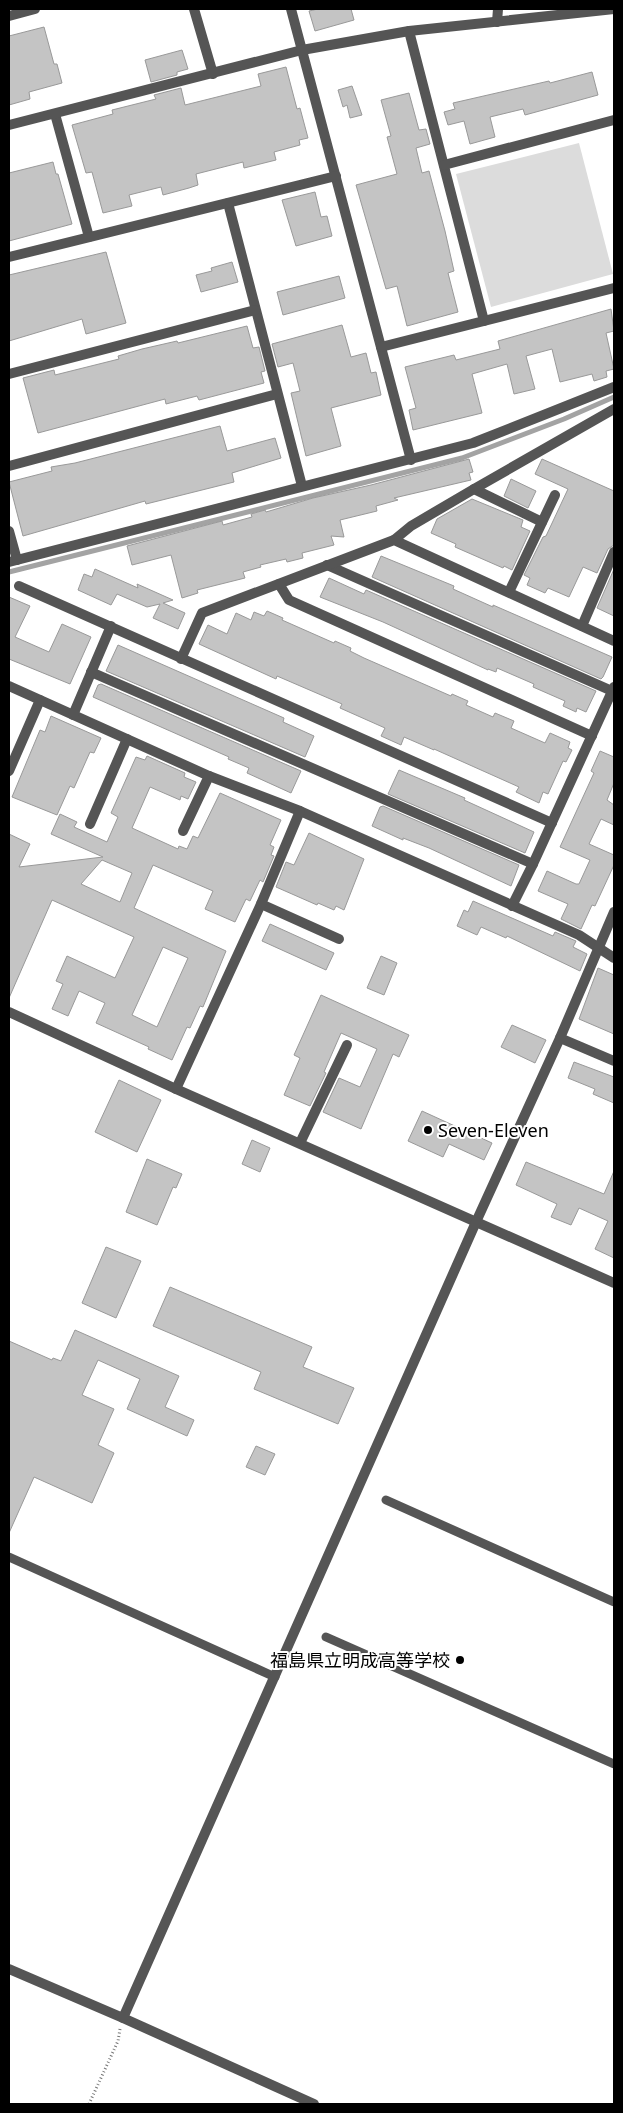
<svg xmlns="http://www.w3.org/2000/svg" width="623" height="2113" viewBox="0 0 623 2113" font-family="'Noto Sans','Noto Sans JP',sans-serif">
<rect width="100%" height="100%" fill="#fff"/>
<polygon fill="#dcdcdc" points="579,143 613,274 491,307 456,174"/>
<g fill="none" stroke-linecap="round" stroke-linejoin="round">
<polyline stroke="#a3a3a3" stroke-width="5" points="9,572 462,458 564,419 614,397"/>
</g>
<g fill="#c4c4c4" stroke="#999" fill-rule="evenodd">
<polygon points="318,9 351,9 354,20 315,31 309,11"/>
<polygon points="44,27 54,64 57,64 62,83 29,92 30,99 9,105 9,36"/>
<polygon points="182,50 188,69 177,72 177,75 151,82 145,60"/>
<polygon points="286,67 297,109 300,108 308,138 299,140 300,145 274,152 276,160 244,168 243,162 196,174 198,185 189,188 163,195 161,187 129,195 132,206 103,213 92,172 86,173 72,125 113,114 112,110 156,99 154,95 181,88 185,105 261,86 258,74"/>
<polygon points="592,72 598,95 525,115 523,109 490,117 495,137 470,144 464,121 448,125 444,112 455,109 453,103 549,81 550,83"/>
<polygon points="352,86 362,115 350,118 347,105 343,107 338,90"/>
<polygon points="409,93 419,130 426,129 430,144 416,148 422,173 429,171 445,231 454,271 448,273 458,312 407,326 397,286 386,289 356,185 397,174 387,137 391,136 381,100"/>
<polygon points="53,162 56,174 58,174 72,224 9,241 9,173"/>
<polygon points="315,192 321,217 327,216 332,236 296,246 282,200"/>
<polygon points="106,252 126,323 86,334 82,319 9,341 9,275"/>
<polygon points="232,262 238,282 201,292 196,275 212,271 211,268"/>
<polygon points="339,276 345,298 283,315 277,292"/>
<polygon points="611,309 614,331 606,333 614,369 606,371 607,377 594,381 592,374 560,382 552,349 526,356 535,389 514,394 507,364 472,374 482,413 413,430 409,410 416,408 405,367 454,355 456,360 500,349 498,341"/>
<polygon points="342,325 351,357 366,353 371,373 376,372 381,395 331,408 341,446 306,456 291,393 300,391 293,363 278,367 272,344"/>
<polygon points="247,326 253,348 259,347 265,371 261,372 264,383 199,400 197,396 166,404 165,399 38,433 23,378 54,370 55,375 119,359 118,356 142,349 177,341 178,343"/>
<polygon points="220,426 227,451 275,438 281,458 232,473 234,482 146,504 145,501 23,536 9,482 52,471 51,467 75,463"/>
<polygon points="469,459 473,472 469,473 471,480 394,498 398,500 376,506 377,511 340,520 344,537 331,536 334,545 302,553 303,558 287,562 286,559 260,565 261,567 243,572 245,578 197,590 198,593 182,598 171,555 132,565 127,546 222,521 223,525 252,517 251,514 265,510 266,512 313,498 371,485"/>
<polygon points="542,459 614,491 614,545 608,549 597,573 583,567 569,597 548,588 545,593 527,585 530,578 524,575 543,537 546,536 568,489 535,474"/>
<polygon points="511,479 536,491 528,508 504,496"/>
<polygon points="472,499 523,520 521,527 530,531 512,570 504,566 503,568 455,547 456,544 431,533 437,519"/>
<polygon points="381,556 454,586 453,589 493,607 493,605 612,657 603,677 601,679 372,577"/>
<polygon points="95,569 138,588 137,584 173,600 163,603 185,613 178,629 153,618 160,604 147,607 117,594 111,605 78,590 84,574 92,577"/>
<polygon points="614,569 614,616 597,608"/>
<polygon points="329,578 364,594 366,590 596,691 586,712 577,708 576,712 563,706 565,701 533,687 534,684 497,668 496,672 488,669 488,670 383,622 320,597"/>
<polygon points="9,597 30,606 15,637 49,652 62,624 91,637 70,684 9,659"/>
<polygon points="267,611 283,618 282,620 334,643 335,641 351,648 350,651 364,658 451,696 452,694 468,701 466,705 493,717 495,713 514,721 511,728 545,743 550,733 570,742 568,748 572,750 566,762 563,761 548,794 543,792 539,803 516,792 519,787 434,749 434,750 404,737 401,745 381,736 385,728 340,708 342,704 277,676 276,679 199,644 208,625 227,634 236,613 251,620 254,612 264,616"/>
<polygon points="118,645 284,718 283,722 314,736 305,757 106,671"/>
<polygon points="101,684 301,771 291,793 247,773 249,768 228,759 229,757 93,697 98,685"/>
<polygon points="51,716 101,738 94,753 90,752 74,788 70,786 57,815 12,797 40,730 45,732"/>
<polygon points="600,751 614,757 614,783 607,800 614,805 614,825 601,819 589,844 614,855 614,865 595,906 592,905 581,929 561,919 568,904 538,891 547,871 576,884 579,884 590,860 560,847 594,773 591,771"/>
<path d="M147 756 185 773 184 777 196 782 188 799 181 796 180 800 150 787 132 828 178 849 179 846 187 849 193 836 198 838 220 793 281 820 270 845 274 847 271 855 274 856 263 882 260 880 250 901 246 899 235 922 205 909 213 891 153 865 134 908 226 951 203 1007 200 1006 190 1028 187 1027 172 1060 148 1049 149 1047 96 1023 105 1003 79 991 68 1016 52 1009 63 984 56 981 67 956 115 978 134 937 52 900 9 998V834L30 844 19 867 103 857 51 834 60 814 77 822 74 827 107 842 118 817 111 813 136 757 145 760ZM102 860 132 873 120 902 81 884ZM163 947 188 958 157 1027 132 1015Z"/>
<polygon points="399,770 465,798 464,800 534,832 525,853 388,794"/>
<polygon points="383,806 519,865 511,886 429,848 403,838 403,840 372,826 380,807"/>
<polygon points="309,833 364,859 344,910 336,906 334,910 318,903 317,905 276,887 286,862 294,865"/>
<polygon points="473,901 553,936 555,932 576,941 573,947 587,954 580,971 507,936 506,938 481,927 477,935 457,926 464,910 468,912"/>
<polygon points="270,924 334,953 326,970 262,941"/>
<polygon points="381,956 397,963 384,995 367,988"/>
<polygon points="598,968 614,975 614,1034 579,1019"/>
<polygon points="321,995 409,1035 399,1057 393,1054 361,1129 323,1112 339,1078 360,1087 377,1049 341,1033 324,1072 326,1073 310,1106 284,1095 300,1058 294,1055"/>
<polygon points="512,1025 546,1040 535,1063 501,1047"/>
<polygon points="574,1062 614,1077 614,1103 593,1094 595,1089 568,1078"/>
<polygon points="119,1080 161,1100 137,1152 95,1132"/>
<polygon points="422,1111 492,1143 484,1160 449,1144 443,1157 408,1141"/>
<polygon points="252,1140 270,1148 260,1172 242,1164"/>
<polygon points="147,1159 182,1174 176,1188 173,1187 157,1225 126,1212"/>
<polygon points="526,1162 604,1194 614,1171 614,1258 595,1249 608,1221 579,1208 571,1225 551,1217 557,1204 516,1185"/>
<polygon points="106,1247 141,1261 116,1318 82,1303"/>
<polygon points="170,1287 312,1347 303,1367 354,1388 338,1424 254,1389 261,1372 153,1326"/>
<polygon points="75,1330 179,1376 165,1407 194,1420 187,1436 127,1409 140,1379 98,1360 82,1395 114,1409 98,1445 114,1453 92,1503 34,1477 9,1533 9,1341 52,1360 53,1358 61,1361"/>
<polygon points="256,1446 275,1454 265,1475 246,1467"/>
</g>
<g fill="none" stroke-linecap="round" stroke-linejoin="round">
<polyline stroke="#777" stroke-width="3" stroke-dasharray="1 2.5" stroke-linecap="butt" points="89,2104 118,2041 120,2029"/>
<g stroke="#555" stroke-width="9">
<polyline points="386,1500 614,1602"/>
<polyline points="9,1557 275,1677"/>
<polyline points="326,1637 614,1764"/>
</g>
<g stroke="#555" stroke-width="10">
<polyline points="194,9 213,74"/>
<polyline points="291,9 411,460"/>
<polyline points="9,16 35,9"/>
<polyline points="497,22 498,9"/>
<polyline points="409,31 484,321"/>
<polyline points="55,114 89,237"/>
<polyline points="9,125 302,50 409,31 614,9"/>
<polyline points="444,165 614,120"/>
<polyline points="228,203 302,486"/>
<polyline points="9,257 336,176"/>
<polyline points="381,347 614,288"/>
<polyline points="9,374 255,310"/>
<polyline points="9,466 277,394"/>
<polyline points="474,489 542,522"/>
<polyline points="9,531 17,560"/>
<polyline points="394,540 411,526 474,489 614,409"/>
<polyline points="9,562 473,443 614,387"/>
<polyline points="327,565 612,691"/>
<polyline points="279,584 289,600 592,736"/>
<polyline points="19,586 552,823"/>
<polyline points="509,592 555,495"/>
<polyline points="582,626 614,552"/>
<polyline points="181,659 202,613 394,540 614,641"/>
<polyline points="91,672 533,864"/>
<polyline points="9,686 209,776 300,811 579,935 614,958"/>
<polyline points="73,715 111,626"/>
<polyline points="9,771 40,700"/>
<polyline points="90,824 127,739"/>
<polyline points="183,831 209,776"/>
<polyline points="261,904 339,939"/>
<polyline points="512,906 533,864 614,687"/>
<polyline points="560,1038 614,1061"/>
<polyline points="176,1089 261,904 300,811"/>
<polyline points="300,1143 347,1045"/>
<polyline points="476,1222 560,1038 614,912"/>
<polyline points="123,2018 314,2104"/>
</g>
<g stroke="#555" stroke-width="10">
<polyline points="9,1012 176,1089 614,1283"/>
<polyline points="9,1969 123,2018 476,1222"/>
</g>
</g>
<g fill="#000" stroke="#fff" stroke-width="2">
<circle cx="428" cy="1130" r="5"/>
<circle cx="460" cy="1660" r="5"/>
</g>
<g text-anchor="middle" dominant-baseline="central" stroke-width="4" stroke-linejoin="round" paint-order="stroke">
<g font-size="18" fill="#000" stroke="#fff" text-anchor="start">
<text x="438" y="1130">Seven-Eleven</text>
<text x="450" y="1660" text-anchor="end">福島県立明成高等学校</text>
</g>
</g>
<rect width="623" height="2113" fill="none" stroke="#000000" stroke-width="20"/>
</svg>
